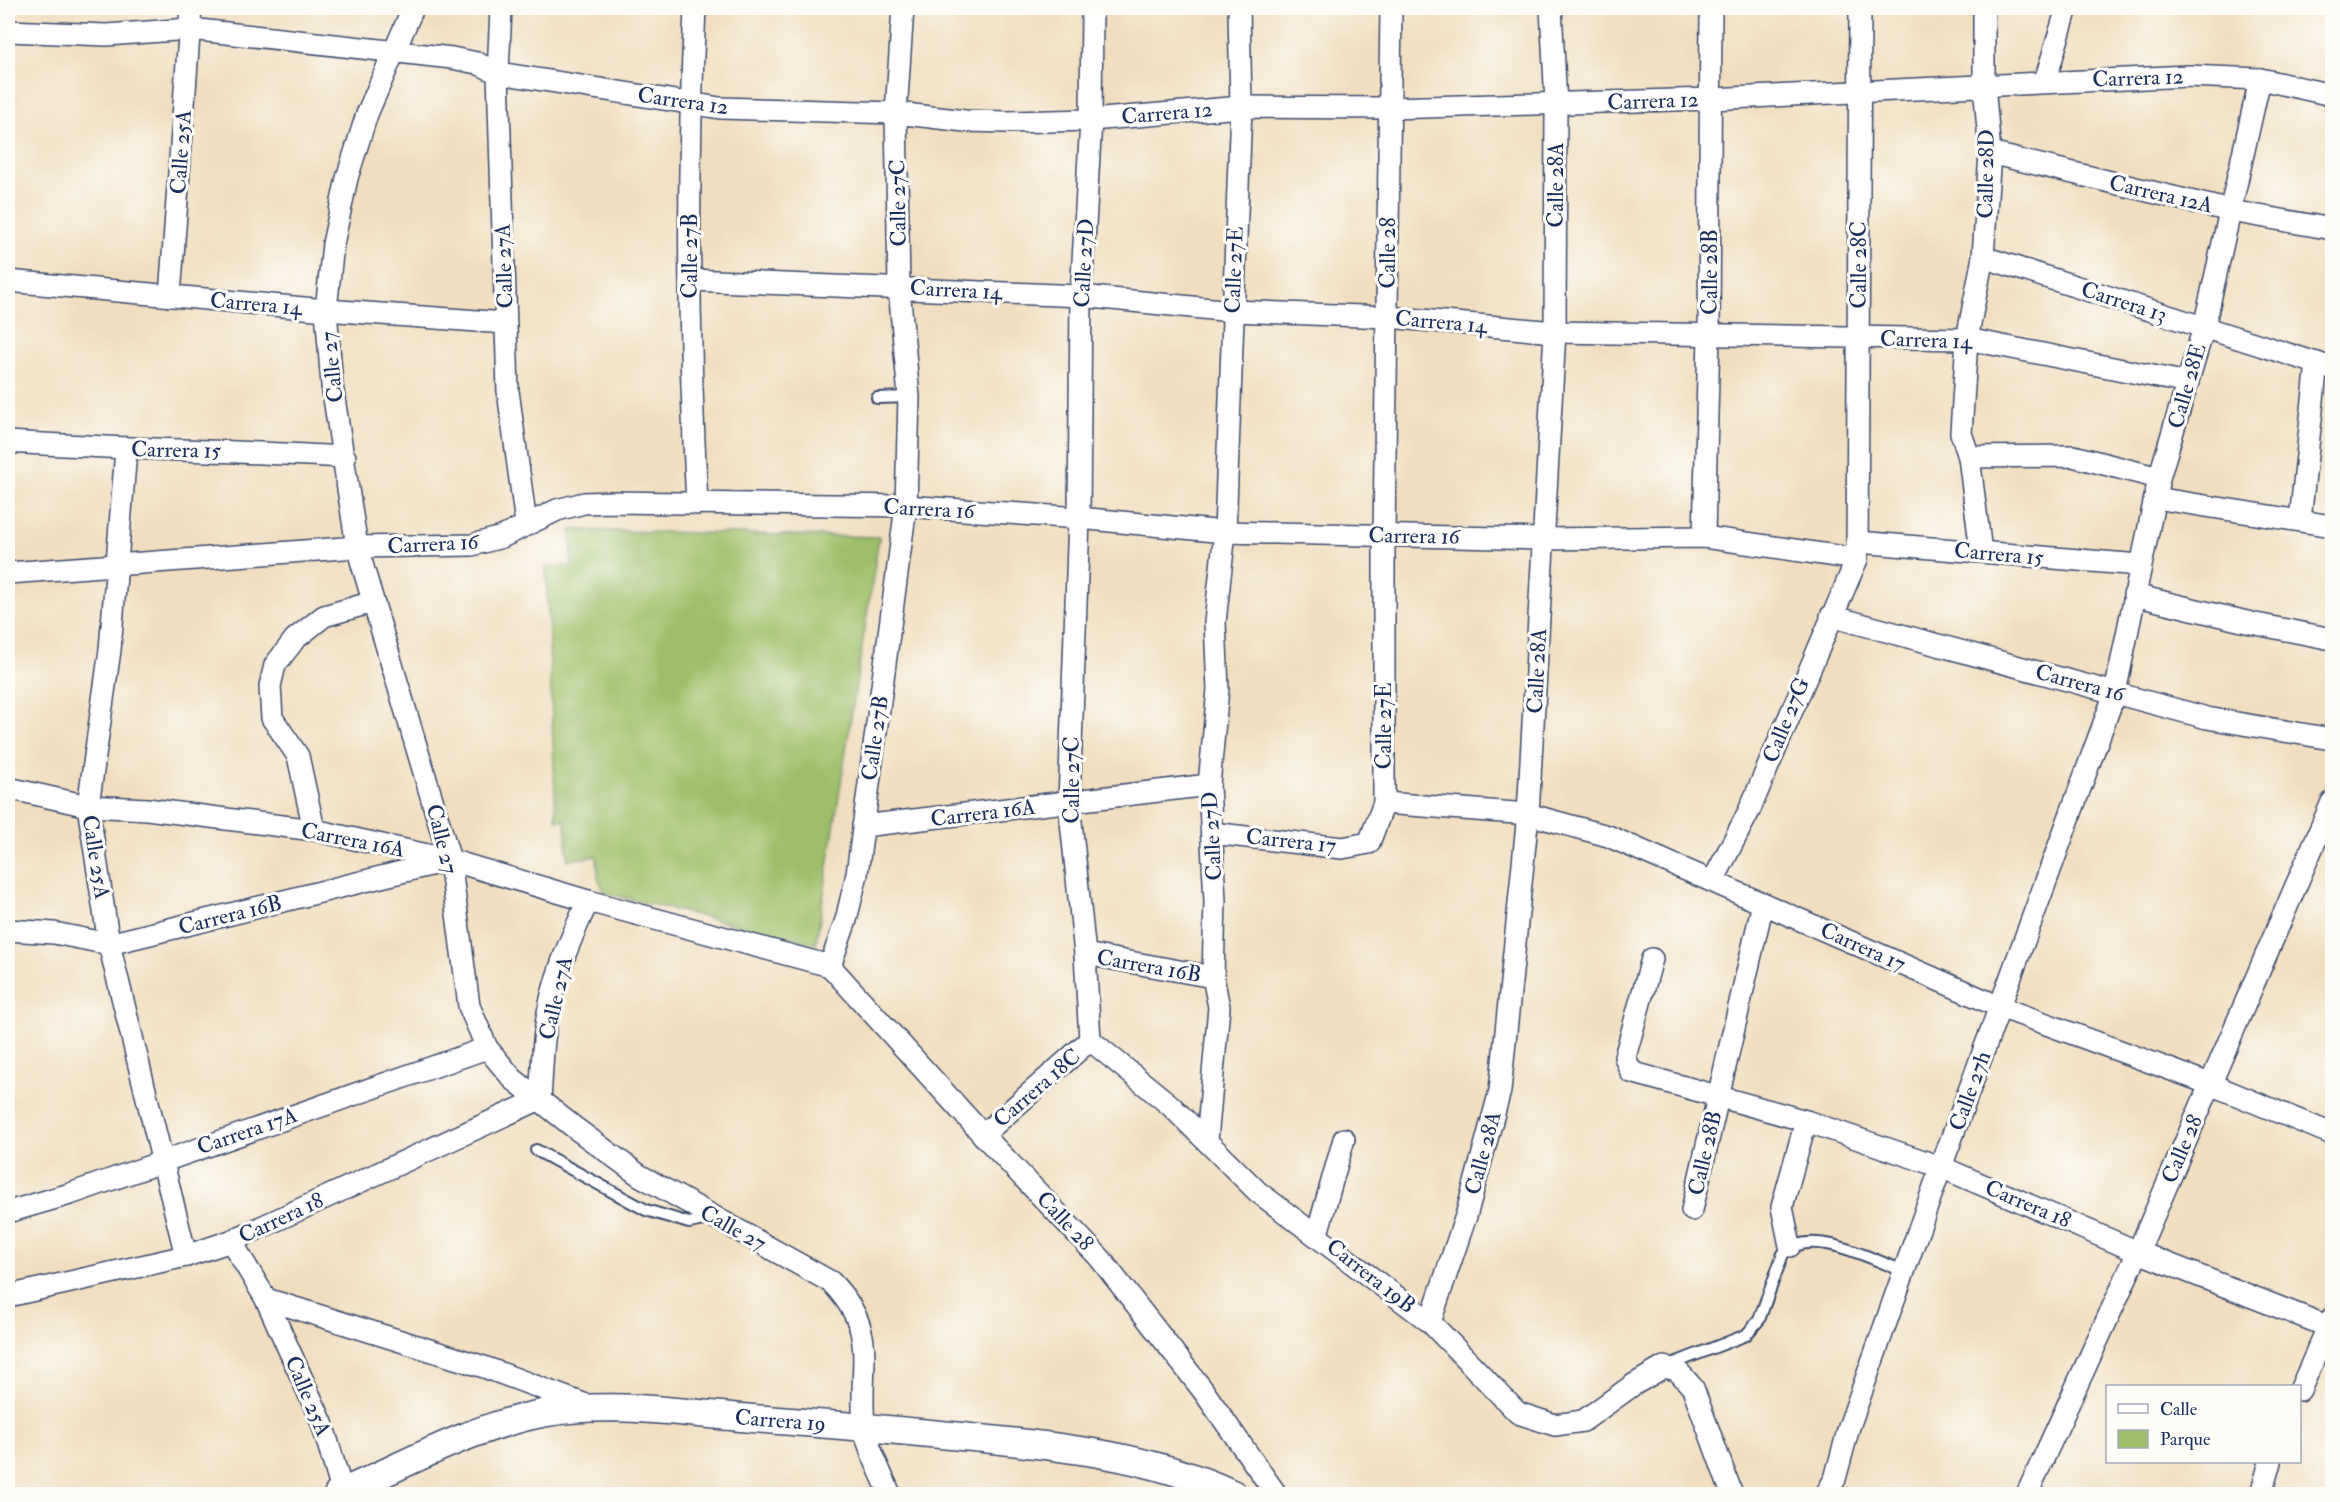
<svg xmlns="http://www.w3.org/2000/svg" width="2340" height="1502" viewBox="0 0 2340 1502" font-family="'IM FELL Double Pica',serif">
<rect width="100%" height="100%" fill="#fdfcf7"/>
<filter id="ink" filterUnits="userSpaceOnUse"><feTurbulence type="fractalNoise" baseFrequency=".0167" numOctaves="2"/><feDisplacementMap in="SourceGraphic" scale="12" xChannelSelector="R" yChannelSelector="G"/><feConvolveMatrix kernelMatrix="1 2 1 2 8 2 1 2 1" color-interpolation-filters="sRGB"/></filter>
<filter id="wash" filterUnits="userSpaceOnUse"><feTurbulence type="fractalNoise" baseFrequency=".008" numOctaves="4" result="noise"/><feDisplacementMap in="SourceGraphic" scale="24" xChannelSelector="R" yChannelSelector="G"/><feGaussianBlur stdDeviation="1.35" result="paint"/><feColorMatrix in="noise" values="0 0 0 0 0 0 0 0 0 0 0 0 0 0 0 0 0 1.4 0 .05"/><feComposite in="paint" operator="in"/></filter>
<g filter="url(#wash)">
<rect width="100%" height="100%" fill="#f1debe"/>
<polygon fill="#9dbf69" stroke="#5c7764" stroke-width="1.5" points="571,530 879,537 816,944 605,893 598,878 597,856 568,860 565,820 556,820 546,567 572,566"/>
</g>
<g filter="url(#ink)">
<g fill="none" stroke-linecap="round" stroke-linejoin="round">
<g stroke="#3b496c" stroke-width="14">
<g id="service">
<polyline points="877,398 909,397"/>
<polyline points="536,1150 646,1210 689,1223 714,1218"/>
<path d="M1667 1366 1746 1335 1759 1320 1783 1254C1811 1225 1872 1260 1904 1271"/>
</g>
</g>
<g stroke="#3b496c" stroke-width="24">
<g id="minor">
<path d="M413 8 367 114 347 178 333 244 326 310 332 385 357 547 450 860 469 1006 487 1048 513 1079 575 1128 639 1175 831 1282C880 1332 858 1364 864 1425 866 1445 882 1475 890 1494"/>
<polyline points="501,8 498,73 508,391 526,524"/>
<path d="M695 8C687 173 688 339 697 504"/>
<polyline points="8,31 106,35 190,29 452,58 477,63 498,73 720,108 896,113 965,121 1008,122 1091,120 1241,107 1388,108 1711,99 2188,76 2260,79 2332,95"/>
<polyline points="2045,81 2067,8"/>
<polyline points="1990,153 2231,211 2332,229"/>
<polyline points="1983,257 2332,368"/>
<polyline points="690,280 1081,296 1232,311 1388,317 1555,332 1967,339 2188,383"/>
<polyline points="8,281 326,310 505,323"/>
<polyline points="170,296 191,8"/>
<path d="M8 442C120 449 232 451 345 457"/>
<polyline points="126,450 110,650 88,806 109,944 186,1256"/>
<polyline points="1969,457 2073,456 2159,478"/>
<polyline points="2155,498 2332,526"/>
<polyline points="2300,520 2317,363"/>
<polyline points="1704,537 1709,335 1711,8"/>
<polyline points="1858,542 2140,565"/>
<polyline points="1981,552 1969,457 1961,433 1967,339 1983,257 1990,153 1984,84 1984,8"/>
<polyline points="8,573 357,547 472,545 502,537 557,510 584,503 613,502 906,506 1079,518 1225,532 1545,539 1704,537 1857,559"/>
<polyline points="2134,595 2251,623 2332,639"/>
<polyline points="1831,616 2207,718 2332,739"/>
<polyline points="8,788 88,806 147,809 314,830 450,860 588,901 830,966"/>
<polyline points="1384,803 1528,814 1608,836 2000,1007 2210,1084 2332,1134"/>
<polyline points="863,826 1209,785"/>
<polyline points="314,830 298,756 272,718 270,686 275,665 295,639 324,616 373,602"/>
<polyline points="1212,833 1342,848 1369,843 1384,803 1384,535 1391,8"/>
<polyline points="1713,881 1749,811 1857,559 1860,8"/>
<polyline points="8,930 54,933 109,944 446,861"/>
<polyline points="1085,954 1213,977"/>
<polyline points="1652,959 1625,1057 1631,1072 1806,1121 1941,1167 2138,1252 2332,1328"/>
<polyline points="830,966 846,920 857,874 906,506 909,397 899,288 896,113 903,8"/>
<polyline points="830,966 983,1135 1099,1257 1202,1389 1276,1494"/>
<polyline points="1090,1040 1085,954 1069,803 1079,518 1081,296 1091,120 1092,8"/>
<polyline points="1090,1040 1170,1105 1258,1192 1430,1322 1518,1413 1555,1425 1583,1421 1633,1385 1664,1367 1677,1370 1693,1388 1732,1494"/>
<polyline points="983,1135 1090,1040"/>
<polyline points="1207,1140 1219,1007 1213,977 1215,901 1209,785 1218,689 1215,622 1225,532 1241,107 1239,8"/>
<polyline points="1692,1210 1763,903"/>
<polyline points="8,1212 70,1194 487,1048"/>
<polyline points="1317,1234 1344,1139"/>
<polyline points="231,1241 266,1299 322,1423 343,1494"/>
<polyline points="1790,1246 1782,1207 1806,1121"/>
<path d="M8 1296 186 1256 231 1241 540 1099C542 1075 542 1049 546 1025 552 981 570 940 588 901"/>
<polyline points="266,1299 484,1367 589,1406"/>
<polyline points="1430,1322 1466,1216 1500,1091 1528,814 1555,332 1556,104 1551,8"/>
<polyline points="2300,1390 2332,1318"/>
<polyline points="1826,1494 1835,1479 1849,1427 1941,1167 2115,693 2159,478 2204,327 2260,79"/>
<polyline points="2027,1494 2138,1252 2332,802"/>
<polyline points="2261,1494 2270,1462"/>
</g>
</g>
<g stroke="#3b496c" stroke-width="30">
<g id="tertiary">
<path id="s1" d="M338 1494C405 1465 471 1427 544 1413 614 1400 689 1414 760 1419 829 1424 898 1430 967 1437 1058 1446 1150 1455 1233 1494"/>
</g>
</g>
<use href="#service" stroke="#fff" stroke-width="10"/>
<use href="#minor" stroke="#fff" stroke-width="21"/>
<use href="#tertiary" stroke="#fff" stroke-width="27"/>
</g>
</g>
<g text-anchor="middle" dominant-baseline="central" stroke-width="6" stroke-linejoin="round" paint-order="stroke">
<g font-size="22" fill="#1b2f5e" stroke="#fdfcf7">
<text transform="translate(2138 78) rotate(-2)">Carrera 12</text>
<text transform="translate(683 101) rotate(8)">Carrera 12</text>
<text transform="translate(1653 101) rotate(-2)">Carrera 12</text>
<text transform="translate(1167 113) rotate(-5)">Carrera 12</text>
<text transform="translate(181 152) rotate(-86)">Calle 25A</text>
<text transform="translate(1986 174) rotate(-89)">Calle 28D</text>
<text transform="translate(1556 185) rotate(-90)">Calle 28A</text>
<text transform="translate(2161 194) rotate(13)">Carrera 12A</text>
<text transform="translate(898 203) rotate(-91)">Calle 27C</text>
<text transform="translate(1388 253) rotate(-90)">Calle 28</text>
<text transform="translate(690 256) rotate(-90)">Calle 27B</text>
<text transform="translate(1084 263) rotate(-87)">Calle 27D</text>
<text transform="translate(1859 265) rotate(-90)">Calle 28C</text>
<text transform="translate(504 266) rotate(-92)">Calle 27A</text>
<text transform="translate(1234 270) rotate(-88)">Calle 27E</text>
<text transform="translate(1710 272) rotate(-90)">Calle 28B</text>
<text transform="translate(956 290) rotate(3)">Carrera 14</text>
<text transform="translate(2124 302) rotate(18)">Carrera 13</text>
<text transform="translate(256 304) rotate(5)">Carrera 14</text>
<text transform="translate(1441 322) rotate(5)">Carrera 14</text>
<text transform="translate(1926 340) rotate(2)">Carrera 14</text>
<text transform="translate(332 367) rotate(-96)">Calle 27</text>
<text transform="translate(2187 386) rotate(-74)">Calle 28E</text>
<text transform="translate(176 450) rotate(1)">Carrera 15</text>
<text transform="translate(929 509) rotate(3)">Carrera 16</text>
<text transform="translate(1414 536) rotate(1)">Carrera 16</text>
<text transform="translate(433 544) rotate(-3)">Carrera 16</text>
<text transform="translate(1999 554) rotate(5)">Carrera 15</text>
<text transform="translate(1537 671) rotate(-87)">Calle 28A</text>
<text transform="translate(2080 683) rotate(15)">Carrera 16</text>
<text transform="translate(1786 720) rotate(-68)">Calle 27G</text>
<text transform="translate(1384 726) rotate(-90)">Calle 27E</text>
<text transform="translate(875 738) rotate(-82)">Calle 27B</text>
<text transform="translate(1072 780) rotate(-90)">Calle 27C</text>
<text transform="translate(983 813) rotate(-7)">Carrera 16A</text>
<text transform="translate(1212 836) rotate(-93)">Calle 27D</text>
<text transform="translate(442 839) rotate(76)">Calle 27</text>
<text transform="translate(353 840) rotate(11)">Carrera 16A</text>
<text transform="translate(1291 841) rotate(6)">Carrera 17</text>
<text transform="translate(96 857) rotate(81)">Calle 25A</text>
<text transform="translate(230 915) rotate(-14)">Carrera 16B</text>
<text transform="translate(1863 947) rotate(24)">Carrera 17</text>
<text transform="translate(1149 966) rotate(10)">Carrera 16B</text>
<text transform="translate(556 998) rotate(-77)">Calle 27A</text>
<text transform="translate(1037 1088) rotate(-41)">Carrera 18C</text>
<text transform="translate(1970 1091) rotate(-70)">Calle 27h</text>
<text transform="translate(247 1131) rotate(-19)">Carrera 17A</text>
<text transform="translate(2182 1149) rotate(-67)">Calle 28</text>
<text transform="translate(1483 1153) rotate(-75)">Calle 28A</text>
<text transform="translate(1705 1153) rotate(-77)">Calle 28B</text>
<text transform="translate(2028 1204) rotate(23)">Carrera 18</text>
<text transform="translate(281 1218) rotate(-25)">Carrera 18</text>
<text transform="translate(1065 1221) rotate(47)">Calle 28</text>
<text transform="translate(733 1228) rotate(29)">Calle 27</text>
<text transform="translate(1371 1276) rotate(38)">Carrera 19B</text>
<text transform="translate(308 1396) rotate(67)">Calle 25A</text>
<text stroke="none"><textPath href="#s1" startOffset="459">Carrera 19</textPath></text>
</g>
</g>
<rect width="2340" height="1502" fill="none" stroke="#fdfcf7" stroke-width="30"/>
<rect x="2106" y="1385" width="195" height="78" fill="#fdfcf7" stroke="#a3aaba" stroke-width="1.5"/>
<rect x="2118" y="1404" width="30" height="9" fill="#ffffff" stroke="#a3aaba" stroke-width="1.5"/>
<text x="2160" y="1415" font-size="18" fill="#1b2f5e">Calle</text>
<rect x="2118" y="1430" width="30" height="18" fill="#9dbf69" stroke="#a3aaba" stroke-width="1.5"/>
<text x="2160" y="1445" font-size="18" fill="#1b2f5e">Parque</text>
</svg>
